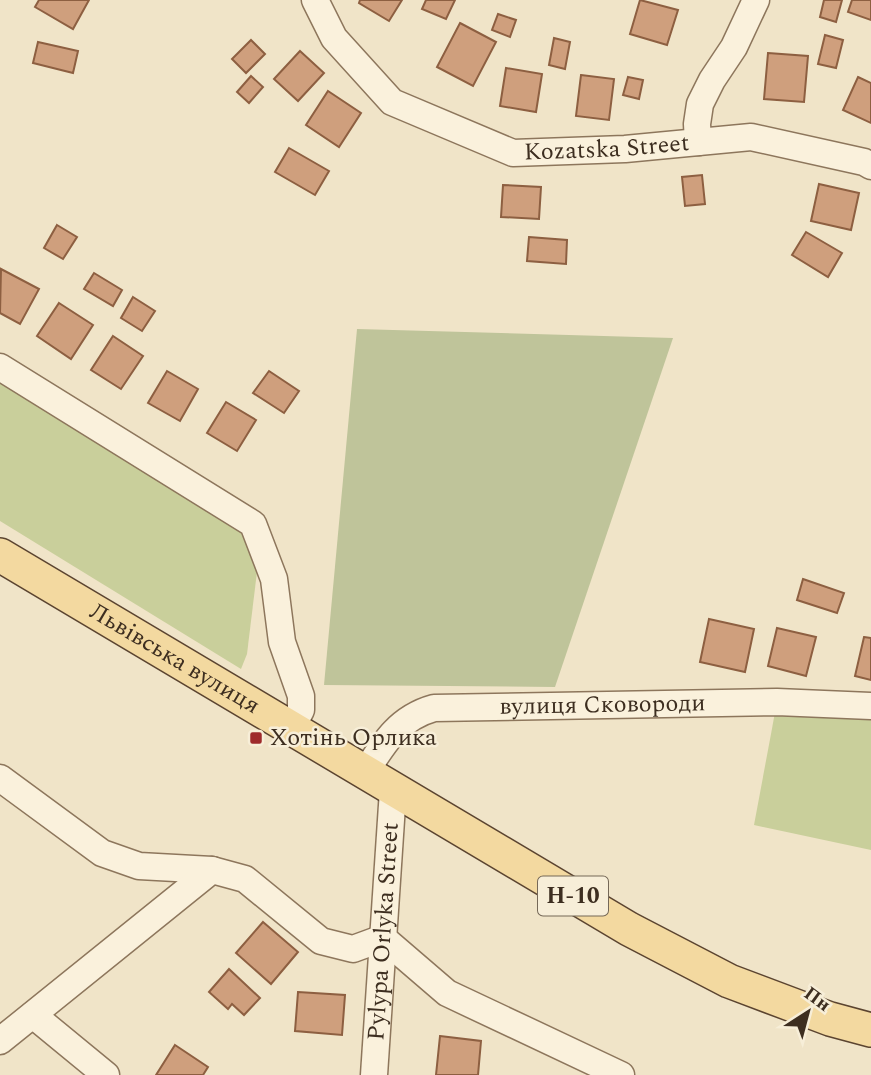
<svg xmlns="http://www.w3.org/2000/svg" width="871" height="1075" viewBox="0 0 871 1075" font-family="Spectral,serif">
<rect width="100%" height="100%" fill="#f0e4c8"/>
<g fill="#c9cf9b">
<polygon points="0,382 261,539 247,654 241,669 0,521"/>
<polygon points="779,691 871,709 871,850 754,825"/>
</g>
<polygon fill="#bfc49a" points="357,329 673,338 555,687 324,685"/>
<g fill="#cf9f7d" stroke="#8d5f41" stroke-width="2">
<polygon points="39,0 89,0 73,29 35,7"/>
<polygon points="360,0 402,0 389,21 359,3"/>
<polygon points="426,0 455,0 446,19 422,9"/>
<polygon points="640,0 678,10 667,45 630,34"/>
<polygon points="824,0 842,0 836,22 820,17"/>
<polygon points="852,0 871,0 871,20 848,12"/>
<polygon points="498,14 516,20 510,37 492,30"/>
<polygon points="460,23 496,42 473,86 437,67"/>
<polygon points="825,35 843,40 836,68 818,64"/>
<polygon points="554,38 570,42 565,69 549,65"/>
<polygon points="251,40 265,54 246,73 232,59"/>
<polygon points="38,42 78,51 73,73 33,63"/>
<polygon points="300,51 324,73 298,101 274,79"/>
<polygon points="768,53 808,56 804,102 764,99"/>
<polygon points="506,68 542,74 536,112 500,106"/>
<polygon points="581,75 614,79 609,120 576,116"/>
<polygon points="251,76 263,87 249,103 237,92"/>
<polygon points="628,77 643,80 639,99 623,95"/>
<polygon points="858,77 871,83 871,123 843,110"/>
<polygon points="328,91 361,113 339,147 306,125"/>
<polygon points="289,148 329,171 315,195 275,172"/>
<polygon points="702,175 705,204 685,206 682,177"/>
<polygon points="819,184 859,193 851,230 811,221"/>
<polygon points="503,185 541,187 539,219 501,217"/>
<polygon points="57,225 77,237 63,259 44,248"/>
<polygon points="806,232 842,253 828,277 792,255"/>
<polygon points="529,237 567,240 566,264 527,261"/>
<polygon points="1,269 39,289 20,324 0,313"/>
<polygon points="94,273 122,290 113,306 84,289"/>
<polygon points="133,297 155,311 142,331 121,318"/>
<polygon points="59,303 93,325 71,359 37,336"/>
<polygon points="113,336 143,356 121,389 91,370"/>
<polygon points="167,371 198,389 180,421 148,403"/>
<polygon points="269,371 299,391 284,413 253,393"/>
<polygon points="226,402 256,420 237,451 207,433"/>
<polygon points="803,579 844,593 837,613 797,600"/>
<polygon points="709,619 754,629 745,672 700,662"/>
<polygon points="777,628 816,637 806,676 768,666"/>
<polygon points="864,637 871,638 871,680 855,676"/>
<polygon points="263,922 298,952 271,984 236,953"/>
<polygon points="229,969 260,998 244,1015 232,1004 228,1009 209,992"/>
<polygon points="298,992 345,995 342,1035 295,1031"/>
<polygon points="440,1036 481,1041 478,1075 436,1075"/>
<polygon points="175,1045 208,1067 203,1075 156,1075"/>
</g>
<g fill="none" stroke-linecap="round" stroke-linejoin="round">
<g stroke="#8d765c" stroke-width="29">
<g id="minor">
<path id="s1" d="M315 0 334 38 392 102 513 153 625 149 751 137 864 162 871 166"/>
<polyline points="698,142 697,124 700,104 712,80 734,47 756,0"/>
<polyline points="0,367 253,524 274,579 282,642 301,696 301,710 291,729"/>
<path id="s2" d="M365 773C383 744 398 718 434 708L777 702 871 706"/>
<polyline points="0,778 102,853 139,866 212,870"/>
<polyline points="33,1015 106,1075"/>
<polyline points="0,1041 212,870 245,879 321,941 353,949 383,938 447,993 621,1075"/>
<path id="s3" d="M374 1075 393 790"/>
</g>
</g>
<g stroke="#5b4430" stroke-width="36">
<g id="major">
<path id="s4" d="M0 555 629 929 729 981 830 1019 871 1030"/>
</g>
</g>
<use href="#minor" stroke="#faf1dc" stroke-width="26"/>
<use href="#major" stroke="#f3d9a0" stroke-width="33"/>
</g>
<rect fill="#9e2a2b" stroke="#f7eed8" stroke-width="2.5" x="249" y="731" width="14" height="14" rx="3.5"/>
<g text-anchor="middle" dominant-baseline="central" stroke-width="5" stroke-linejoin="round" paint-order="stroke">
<rect fill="#f7eed8" stroke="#756857" stroke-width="2" x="538" y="876.5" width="70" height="39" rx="5"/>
<g font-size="23" font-weight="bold" fill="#3d2e20">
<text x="573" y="896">Н-10</text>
</g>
<g font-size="24" fill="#3d2e20" stroke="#f7eed8">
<text stroke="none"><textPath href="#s1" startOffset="354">Kozatska Street</textPath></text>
<text stroke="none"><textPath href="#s4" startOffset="203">Львівська вулиця</textPath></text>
<text stroke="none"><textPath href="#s2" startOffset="266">вулиця Сковороди</textPath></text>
<text stroke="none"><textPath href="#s3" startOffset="144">Pylypa Orlyka Street</textPath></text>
</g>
<g font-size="24" fill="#3d2e20" stroke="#f7eed8" text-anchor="start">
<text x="270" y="738">Хотінь Орлика</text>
</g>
</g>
<g transform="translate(808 1012) rotate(36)" stroke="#f7eed8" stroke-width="5" paint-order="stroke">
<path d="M0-5L12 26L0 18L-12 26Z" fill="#3d2e20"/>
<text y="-10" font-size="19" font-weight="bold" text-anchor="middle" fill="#3d2e20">Пн</text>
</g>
</svg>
